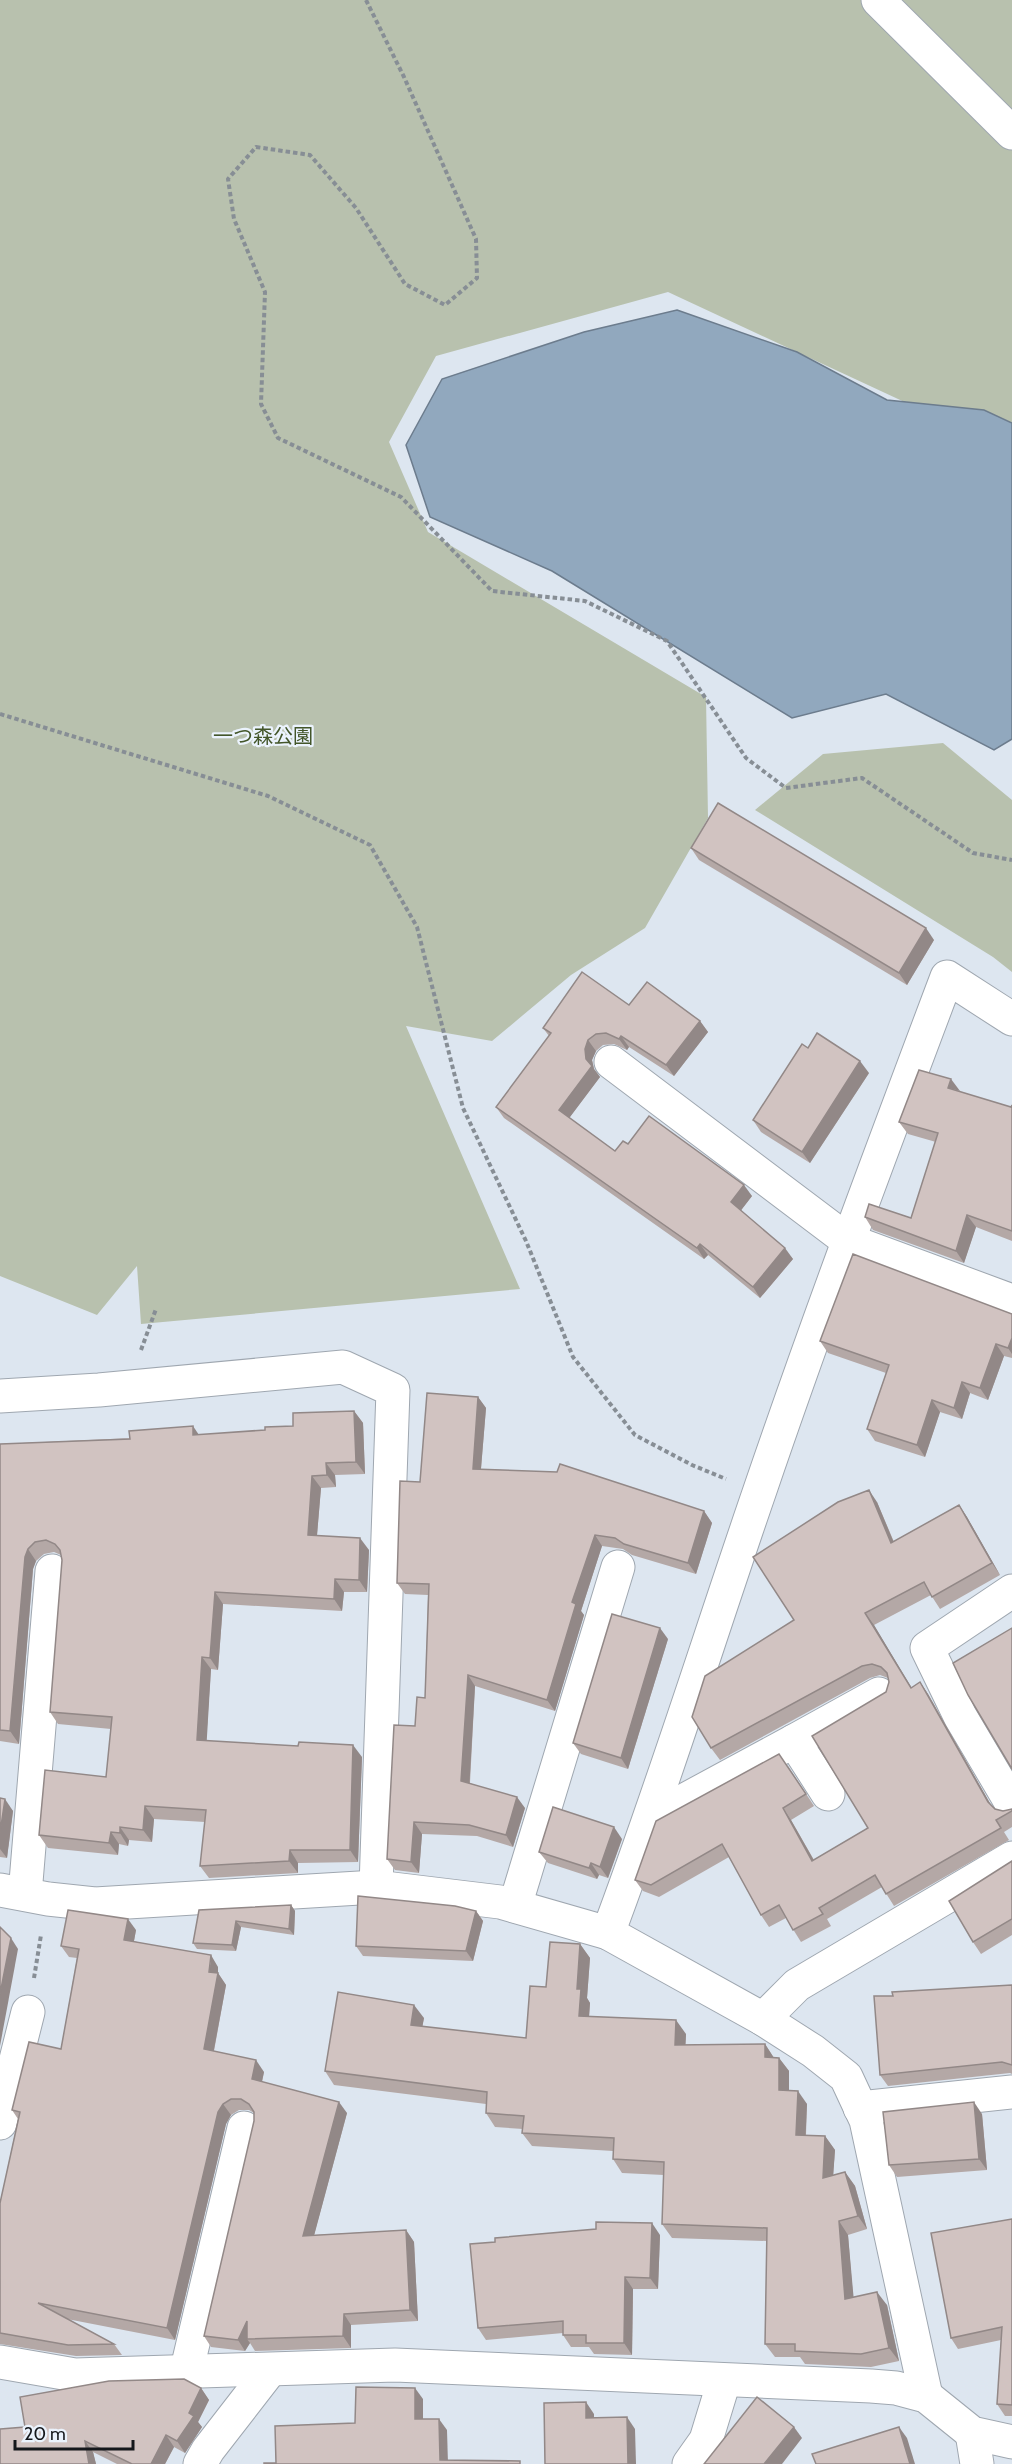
<svg xmlns="http://www.w3.org/2000/svg" width="1012" height="2464" viewBox="0 0 1012 2464" font-family="Cabin,'Noto Sans JP',sans-serif">
<rect width="100%" height="100%" fill="#dde6f0"/>
<g fill="#b8c1ae">
<polygon points="0,0 1012,0 1012,452 668,292 436,356 389,442 428,532 706,697 708,818 645,928 571,975 492,1041 406,1026 520,1289 141,1324 137,1266 97,1315 0,1276"/>
<polygon points="943,743 1012,800 1012,972 993,957 755,810 823,754"/>
</g>
<polygon fill="#91a8be" stroke="#6c7c8d" stroke-width="1.5" points="677,310 797,352 887,400 984,410 1012,423 1012,739 994,750 886,694 792,718 552,571 430,517 406,445 442,379 584,332"/>
<g fill="none" stroke-linecap="round" stroke-linejoin="round">
<g stroke="#9fa7b0" stroke-width="35">
<g id="minor">
<polyline points="878,0 1012,133"/>
<polyline points="611,1062 847,1240 1012,1301"/>
<polyline points="0,1396 99,1390 343,1367 393,1390 376,1887"/>
<polyline points="1012,1591 927,1648 960,1716 1012,1804"/>
<polyline points="794,1741 879,1694"/>
<polyline points="657,1803 672,1807 794,1741 828,1794"/>
<polyline points="0,1890 48,1899 95,1904 376,1887 500,1902 608,1933 763,2019 813,2051 846,2077 866,2120 926,2396"/>
<polyline points="25,1894 52,1571"/>
<polyline points="515,1906 618,1567"/>
<path d="M608 1933C663 1787 709 1638 760 1490 819 1317 883 1147 947 977L1012 1019"/>
<polyline points="763,2019 797,1985 1012,1858"/>
<polyline points="860,2108 1012,2092"/>
<polyline points="0,2123 28,2012"/>
<polyline points="0,2362 75,2375 395,2365 871,2386 896,2388 926,2396 972,2433 1012,2442"/>
<polyline points="186,2373 244,2128"/>
<polyline points="972,2433 977,2464"/>
<polyline points="200,2464 208,2450 270,2370"/>
<polyline points="689,2464 706,2440 724,2381"/>
</g>
</g>
<g stroke="#878e95" stroke-width="4" stroke-dasharray="4.5 3" stroke-linecap="butt">
<polyline points="366,0 404,77 476,239 477,278 445,305 405,284 356,208 310,155 256,147 228,179 234,219 265,292 261,404 278,438 401,497 492,591 585,601 667,641 746,758 786,788 862,778 973,853 1012,860"/>
<polyline points="0,714 268,796 370,845 417,927 463,1108 526,1241 573,1357 635,1435 692,1465 726,1479"/>
<polyline points="141,1350 156,1309"/>
<polyline points="34,1978 41,1935"/>
</g>
<use href="#minor" stroke="#fff" stroke-width="33"/>
</g>
<g fill="#b4a8a6">
<polygon points="691,848 934,940 907,985 699,860"/>
<polygon points="629,1005 700,1021 708,1032 674,1076 629,1047 627,1050 614,1044 603,1045 596,1051 592,1060 594,1069 600,1077 569,1118 615,1151 628,1144 752,1196 741,1210 793,1259 760,1298 708,1255 704,1259 504,1118 496,1107 549,1036 543,1028"/>
<polygon points="869,1073 810,1163 761,1132 753,1120"/>
<polygon points="960,1092 1011,1107 1012,1105 1012,1241 976,1227 964,1263 873,1230 865,1217 911,1218 936,1142 908,1134 899,1122"/>
<polygon points="1012,1314 1012,1358 1004,1356 988,1400 970,1393 962,1419 940,1412 925,1457 875,1441 867,1429 886,1373 828,1353 820,1341"/>
<polygon points="478,1397 486,1408 481,1469 704,1511 712,1523 696,1574 632,1555 623,1549 602,1546 581,1611 584,1615 555,1711 475,1686 470,1783 525,1808 513,1847 477,1836 422,1834 419,1873 395,1870 387,1859 415,1726 425,1698 428,1595 405,1594 397,1583 420,1482"/>
<polygon points="354,1411 363,1423 365,1474 335,1475 336,1487 321,1488 317,1535 369,1550 367,1592 344,1592 342,1611 223,1604 218,1670 211,1669 206,1741 362,1757 358,1862 298,1863 298,1873 209,1878 200,1866 205,1822 154,1819 152,1842 129,1840 128,1846 119,1844 118,1855 48,1848 39,1835 106,1777 111,1729 58,1724 50,1712 62,1560 61,1555 54,1552 44,1554 36,1561 33,1569 19,1744 0,1741 0,1444 199,1435 265,1430 293,1426"/>
<polygon points="877,1502 894,1542 959,1505 967,1517 1000,1575 940,1609 931,1595 874,1625 911,1688 920,1682 928,1694 991,1805 995,1809 1003,1811 1012,1809 1012,1827 1004,1832 1009,1840 894,1906 882,1887 827,1919 831,1926 801,1942 786,1918 769,1927 761,1915 729,1857 659,1897 643,1891 635,1880 788,1766 814,1806 791,1820 814,1860 868,1828 886,1692 889,1682 888,1678 880,1675 870,1678 720,1760 711,1748 794,1620"/>
<polygon points="668,1639 628,1769 581,1754 573,1743"/>
<polygon points="0,1798 13,1811 7,1858 0,1857"/>
<polygon points="622,1839 608,1878 599,1875 597,1879 548,1863 539,1852"/>
<polygon points="1012,1861 1012,1935 981,1954 973,1942"/>
<polygon points="291,1905 295,1911 294,1935 241,1927 236,1951 197,1949 193,1943 199,1910"/>
<polygon points="476,1911 483,1921 473,1961 363,1956 356,1946"/>
<polygon points="136,1930 134,1941 218,1967 218,1973 226,1985 214,2051 264,2072 262,2082 347,2113 314,2235 406,2230 414,2242 418,2321 351,2325 351,2348 255,2351 250,2343 245,2351 211,2347 204,2336 254,2121 254,2113 249,2110 239,2110 231,2115 226,2124 175,2340 67,2319 114,2344 122,2355 76,2356 0,2344 0,2203 18,2119 12,2110 61,2049 77,1958 69,1957 61,1946"/>
<polygon points="580,1944 590,1958 587,1998 590,2003 589,2017 686,2034 685,2045 765,2044 774,2058 779,2058 789,2071 789,2091 807,2104 806,2135 825,2136 835,2150 833,2176 845,2172 855,2186 867,2229 848,2235 853,2297 887,2305 899,2361 871,2367 805,2364 800,2357 775,2357 765,2344 767,2241 672,2238 662,2224 664,2175 622,2173 613,2159 613,2151 532,2146 522,2133 523,2129 495,2127 486,2113 486,2104 334,2085 325,2071 424,2018 422,2027 526,2038 546,1987"/>
<polygon points="1012,1985 1012,2074 1010,2073 888,2086 880,2075"/>
<polygon points="982,2114 987,2170 897,2177 889,2165"/>
<polygon points="1012,2219 1012,2416 1005,2416 997,2404 1001,2340 958,2349 951,2338"/>
<polygon points="660,2235 658,2289 633,2289 632,2355 594,2354 589,2347 571,2347 563,2335 563,2333 486,2340 478,2328"/>
<polygon points="201,2388 209,2400 198,2422 202,2427 185,2453 174,2447 165,2464 117,2464 93,2452 96,2464 0,2464 25,2427"/>
</g>
<g fill="#928887">
<polygon points="926,928 934,940 907,985 899,973"/>
<polygon points="700,1021 708,1032 674,1076 666,1065"/>
<polygon points="621,1036 629,1047 627,1050 619,1039"/>
<polygon points="588,1040 596,1051 592,1060 594,1069 600,1077 567,1121 559,1110 586,1059 585,1049"/>
<polygon points="860,1061 869,1073 810,1163 802,1152"/>
<polygon points="951,1079 960,1091 948,1088"/>
<polygon points="744,1185 752,1196 739,1213 731,1202"/>
<polygon points="967,1215 976,1227 964,1263 956,1251"/>
<polygon points="700,1244 708,1255 704,1259 697,1248"/>
<polygon points="785,1248 793,1259 760,1298 753,1287"/>
<polygon points="1012,1338 1012,1354 1008,1348"/>
<polygon points="996,1344 1004,1356 988,1400 980,1388"/>
<polygon points="962,1382 970,1393 962,1419 954,1408"/>
<polygon points="478,1397 486,1408 480,1480 473,1469"/>
<polygon points="932,1400 940,1412 925,1457 917,1445"/>
<polygon points="354,1411 363,1423 365,1474 356,1462"/>
<polygon points="193,1426 201,1438 193,1435"/>
<polygon points="326,1463 335,1475 336,1487 327,1475"/>
<polygon points="312,1476 321,1488 316,1547 308,1535"/>
<polygon points="869,1490 877,1502 899,1555 891,1543"/>
<polygon points="959,1505 967,1517 1000,1575 992,1563"/>
<polygon points="704,1511 712,1523 696,1574 688,1563"/>
<polygon points="595,1535 602,1546 581,1611 584,1615 555,1711 547,1700 572,1602"/>
<polygon points="360,1538 369,1550 367,1592 359,1580"/>
<polygon points="28,1549 36,1561 33,1569 19,1744 10,1731 25,1557"/>
<polygon points="335,1579 344,1592 342,1611 334,1599"/>
<polygon points="215,1592 223,1604 218,1670 210,1658"/>
<polygon points="865,1613 874,1625 919,1700 911,1688"/>
<polygon points="660,1628 668,1639 628,1769 621,1758"/>
<polygon points="202,1657 211,1669 206,1753 197,1740"/>
<polygon points="468,1675 475,1686 469,1792 461,1781"/>
<polygon points="920,1682 928,1694 996,1814 988,1802"/>
<polygon points="353,1745 362,1757 358,1862 350,1850"/>
<polygon points="517,1797 525,1808 513,1847 506,1835"/>
<polygon points="5,1799 13,1811 7,1858 0,1849 0,1833"/>
<polygon points="145,1806 154,1819 152,1842 143,1830"/>
<polygon points="783,1808 791,1820 821,1873 812,1861"/>
<polygon points="414,1822 422,1834 419,1873 411,1862"/>
<polygon points="120,1827 129,1840 128,1846 120,1833"/>
<polygon points="614,1827 622,1839 608,1878 600,1867"/>
<polygon points="111,1832 119,1844 118,1855 109,1843"/>
<polygon points="290,1850 298,1863 298,1873 289,1861"/>
<polygon points="591,1863 599,1875 597,1879 589,1868"/>
<polygon points="291,1905 295,1911 294,1935 289,1929"/>
<polygon points="476,1911 483,1921 473,1961 466,1951"/>
<polygon points="128,1919 136,1930 132,1951 124,1940"/>
<polygon points="236,1921 241,1927 236,1951 232,1945"/>
<polygon points="11,1938 18,1949 0,2046 0,1994"/>
<polygon points="580,1944 590,1958 587,1998 590,2003 588,2030 579,2016 577,1989"/>
<polygon points="211,1955 218,1967 218,1974 218,1973 226,1985 212,2060 204,2049"/>
<polygon points="414,2005 424,2018 420,2039 411,2025"/>
<polygon points="676,2020 686,2034 685,2058 675,2045"/>
<polygon points="765,2044 774,2058 765,2057"/>
<polygon points="779,2058 789,2071 789,2104 779,2090"/>
<polygon points="256,2060 264,2072 260,2090 252,2079"/>
<polygon points="798,2091 807,2104 805,2148 796,2135"/>
<polygon points="339,2102 347,2113 311,2247 303,2236"/>
<polygon points="974,2102 982,2114 987,2170 979,2159"/>
<polygon points="223,2104 231,2115 226,2124 175,2340 167,2328 218,2112"/>
<polygon points="825,2136 835,2150 832,2192 823,2178"/>
<polygon points="845,2172 855,2186 867,2229 858,2216"/>
<polygon points="839,2221 848,2235 855,2313 845,2299"/>
<polygon points="652,2223 660,2235 658,2289 650,2278"/>
<polygon points="406,2230 414,2242 418,2321 410,2310"/>
<polygon points="625,2277 633,2289 632,2355 624,2343"/>
<polygon points="877,2292 887,2305 899,2361 889,2348"/>
<polygon points="344,2314 351,2325 351,2348 343,2336"/>
<polygon points="247,2321 247,2339 250,2343 245,2351 238,2340"/>
<polygon points="201,2388 209,2400 198,2422 202,2427 185,2453 177,2441 189,2413"/>
<polygon points="415,2388 423,2399 423,2430 415,2419"/>
<polygon points="586,2402 594,2414 594,2430 586,2418"/>
<polygon points="627,2417 635,2429 636,2464 628,2464"/>
<polygon points="439,2419 447,2430 448,2464 440,2460"/>
<polygon points="794,2427 802,2438 782,2464 764,2464"/>
<polygon points="899,2427 907,2438 915,2464 910,2464"/>
<polygon points="166,2435 174,2447 165,2464 151,2464"/>
<polygon points="85,2441 93,2452 96,2464 89,2464"/>
</g>
<g fill="#d1c3c1" stroke="#928887" stroke-width="1.5">
<polygon points="718,803 926,928 899,973 691,848"/>
<polygon points="582,972 629,1005 647,982 700,1021 666,1065 621,1036 619,1039 606,1033 596,1034 588,1040 585,1049 586,1059 592,1066 559,1110 615,1151 623,1141 628,1144 649,1116 744,1185 731,1202 785,1248 753,1287 700,1244 697,1248 496,1107 551,1033 543,1028"/>
<polygon points="817,1033 860,1061 802,1152 753,1120 802,1044 808,1048"/>
<polygon points="919,1070 951,1079 948,1088 1011,1107 1012,1105 1012,1231 967,1215 956,1251 865,1217 869,1204 911,1218 938,1133 899,1122"/>
<polygon points="853,1254 1012,1314 1012,1338 1008,1348 996,1344 980,1388 962,1382 954,1408 932,1400 917,1445 867,1429 889,1365 820,1341"/>
<polygon points="427,1393 478,1397 473,1469 557,1472 560,1464 704,1511 688,1563 624,1544 615,1538 595,1535 572,1602 576,1604 547,1700 468,1675 461,1781 517,1797 506,1835 469,1825 414,1822 411,1862 387,1859 394,1725 415,1726 417,1697 425,1698 429,1584 397,1583 400,1481 420,1482"/>
<polygon points="354,1411 356,1462 326,1463 327,1475 312,1476 308,1535 360,1538 359,1580 335,1579 334,1599 215,1592 210,1658 202,1657 197,1740 298,1746 299,1742 353,1745 350,1850 290,1850 289,1861 200,1866 206,1810 145,1806 143,1830 120,1827 120,1833 111,1832 109,1843 39,1835 45,1770 106,1777 112,1717 50,1712 62,1560 60,1550 55,1544 46,1540 35,1542 28,1549 25,1557 10,1731 0,1730 0,1444 130,1439 129,1431 193,1426 193,1435 265,1430 265,1427 293,1426 293,1413"/>
<polygon points="869,1490 891,1543 959,1505 992,1563 932,1597 924,1582 865,1613 911,1688 920,1682 988,1802 995,1809 1003,1811 1012,1809 1012,1811 996,1820 1001,1828 886,1894 875,1875 819,1908 823,1914 793,1930 779,1905 761,1915 722,1844 651,1885 635,1880 656,1821 779,1754 806,1794 783,1808 812,1861 868,1828 812,1736 886,1692 889,1682 887,1673 881,1667 872,1664 862,1666 711,1748 692,1717 705,1676 794,1620 753,1557 838,1502"/>
<polygon points="612,1614 660,1628 621,1758 573,1743"/>
<polygon points="1012,1628 1012,1769 968,1695 953,1663"/>
<polygon points="0,1798 5,1799 0,1833"/>
<polygon points="553,1807 614,1827 600,1867 591,1863 589,1868 539,1852"/>
<polygon points="1012,1861 1012,1919 973,1942 949,1901"/>
<polygon points="358,1896 455,1906 476,1911 466,1951 356,1946"/>
<polygon points="291,1905 289,1929 236,1921 232,1945 193,1943 199,1910"/>
<polygon points="68,1910 128,1919 124,1940 211,1955 209,1972 218,1973 204,2049 256,2060 252,2079 339,2102 303,2236 406,2230 410,2310 344,2314 343,2336 247,2339 247,2321 238,2340 204,2336 254,2121 254,2112 249,2104 241,2099 231,2099 223,2104 218,2112 167,2328 38,2303 114,2344 68,2345 0,2333 0,2203 20,2112 12,2110 29,2042 61,2049 79,1949 61,1946"/>
<polygon points="0,1927 11,1938 0,1994"/>
<polygon points="550,1942 580,1944 577,1989 581,1989 579,2016 676,2020 675,2045 765,2044 765,2057 779,2058 779,2090 798,2091 796,2135 825,2136 823,2178 845,2172 858,2216 839,2221 845,2299 877,2292 889,2348 861,2354 795,2351 795,2344 765,2344 767,2228 662,2224 664,2162 613,2159 614,2138 522,2133 524,2116 486,2113 487,2092 325,2071 338,1992 414,2005 411,2025 526,2038 530,1986 546,1987"/>
<polygon points="1012,1985 1012,2065 1002,2062 880,2075 874,1996 893,1996 892,1992"/>
<polygon points="974,2102 979,2159 889,2165 883,2112"/>
<polygon points="1012,2219 1012,2405 997,2404 1002,2327 951,2338 931,2233"/>
<polygon points="596,2222 652,2223 650,2278 625,2277 624,2343 586,2343 586,2335 563,2335 563,2321 478,2328 470,2244 495,2242 495,2238 596,2229"/>
<polygon points="184,2379 201,2388 189,2413 194,2416 177,2441 166,2435 151,2464 132,2464 85,2441 89,2464 0,2464 0,2429 25,2427 20,2397 109,2381"/>
<polygon points="356,2387 415,2388 415,2419 439,2419 440,2460 520,2461 520,2464 264,2464 264,2463 276,2463 275,2426 355,2423"/>
<polygon points="757,2397 794,2427 764,2464 704,2464"/>
<polygon points="586,2402 586,2418 627,2417 628,2464 545,2464 544,2403"/>
<polygon points="899,2427 910,2464 816,2464 812,2454"/>
</g>
<g text-anchor="middle" dominant-baseline="central" stroke-width="4.5" stroke-linejoin="round" paint-order="stroke">
<g font-size="20" fill="#43562a" stroke="#ebf3fd">
<text x="263" y="736">一つ森公園</text>
</g>
</g>
<path d="M15 2440v9h118v-9" fill="none" stroke="#14171b" stroke-width="3"/>
<text x="24" y="2440" font-size="18" fill="#14171b" stroke="#ebf3fd" stroke-width="4.5" paint-order="stroke">20 m</text>
</svg>
